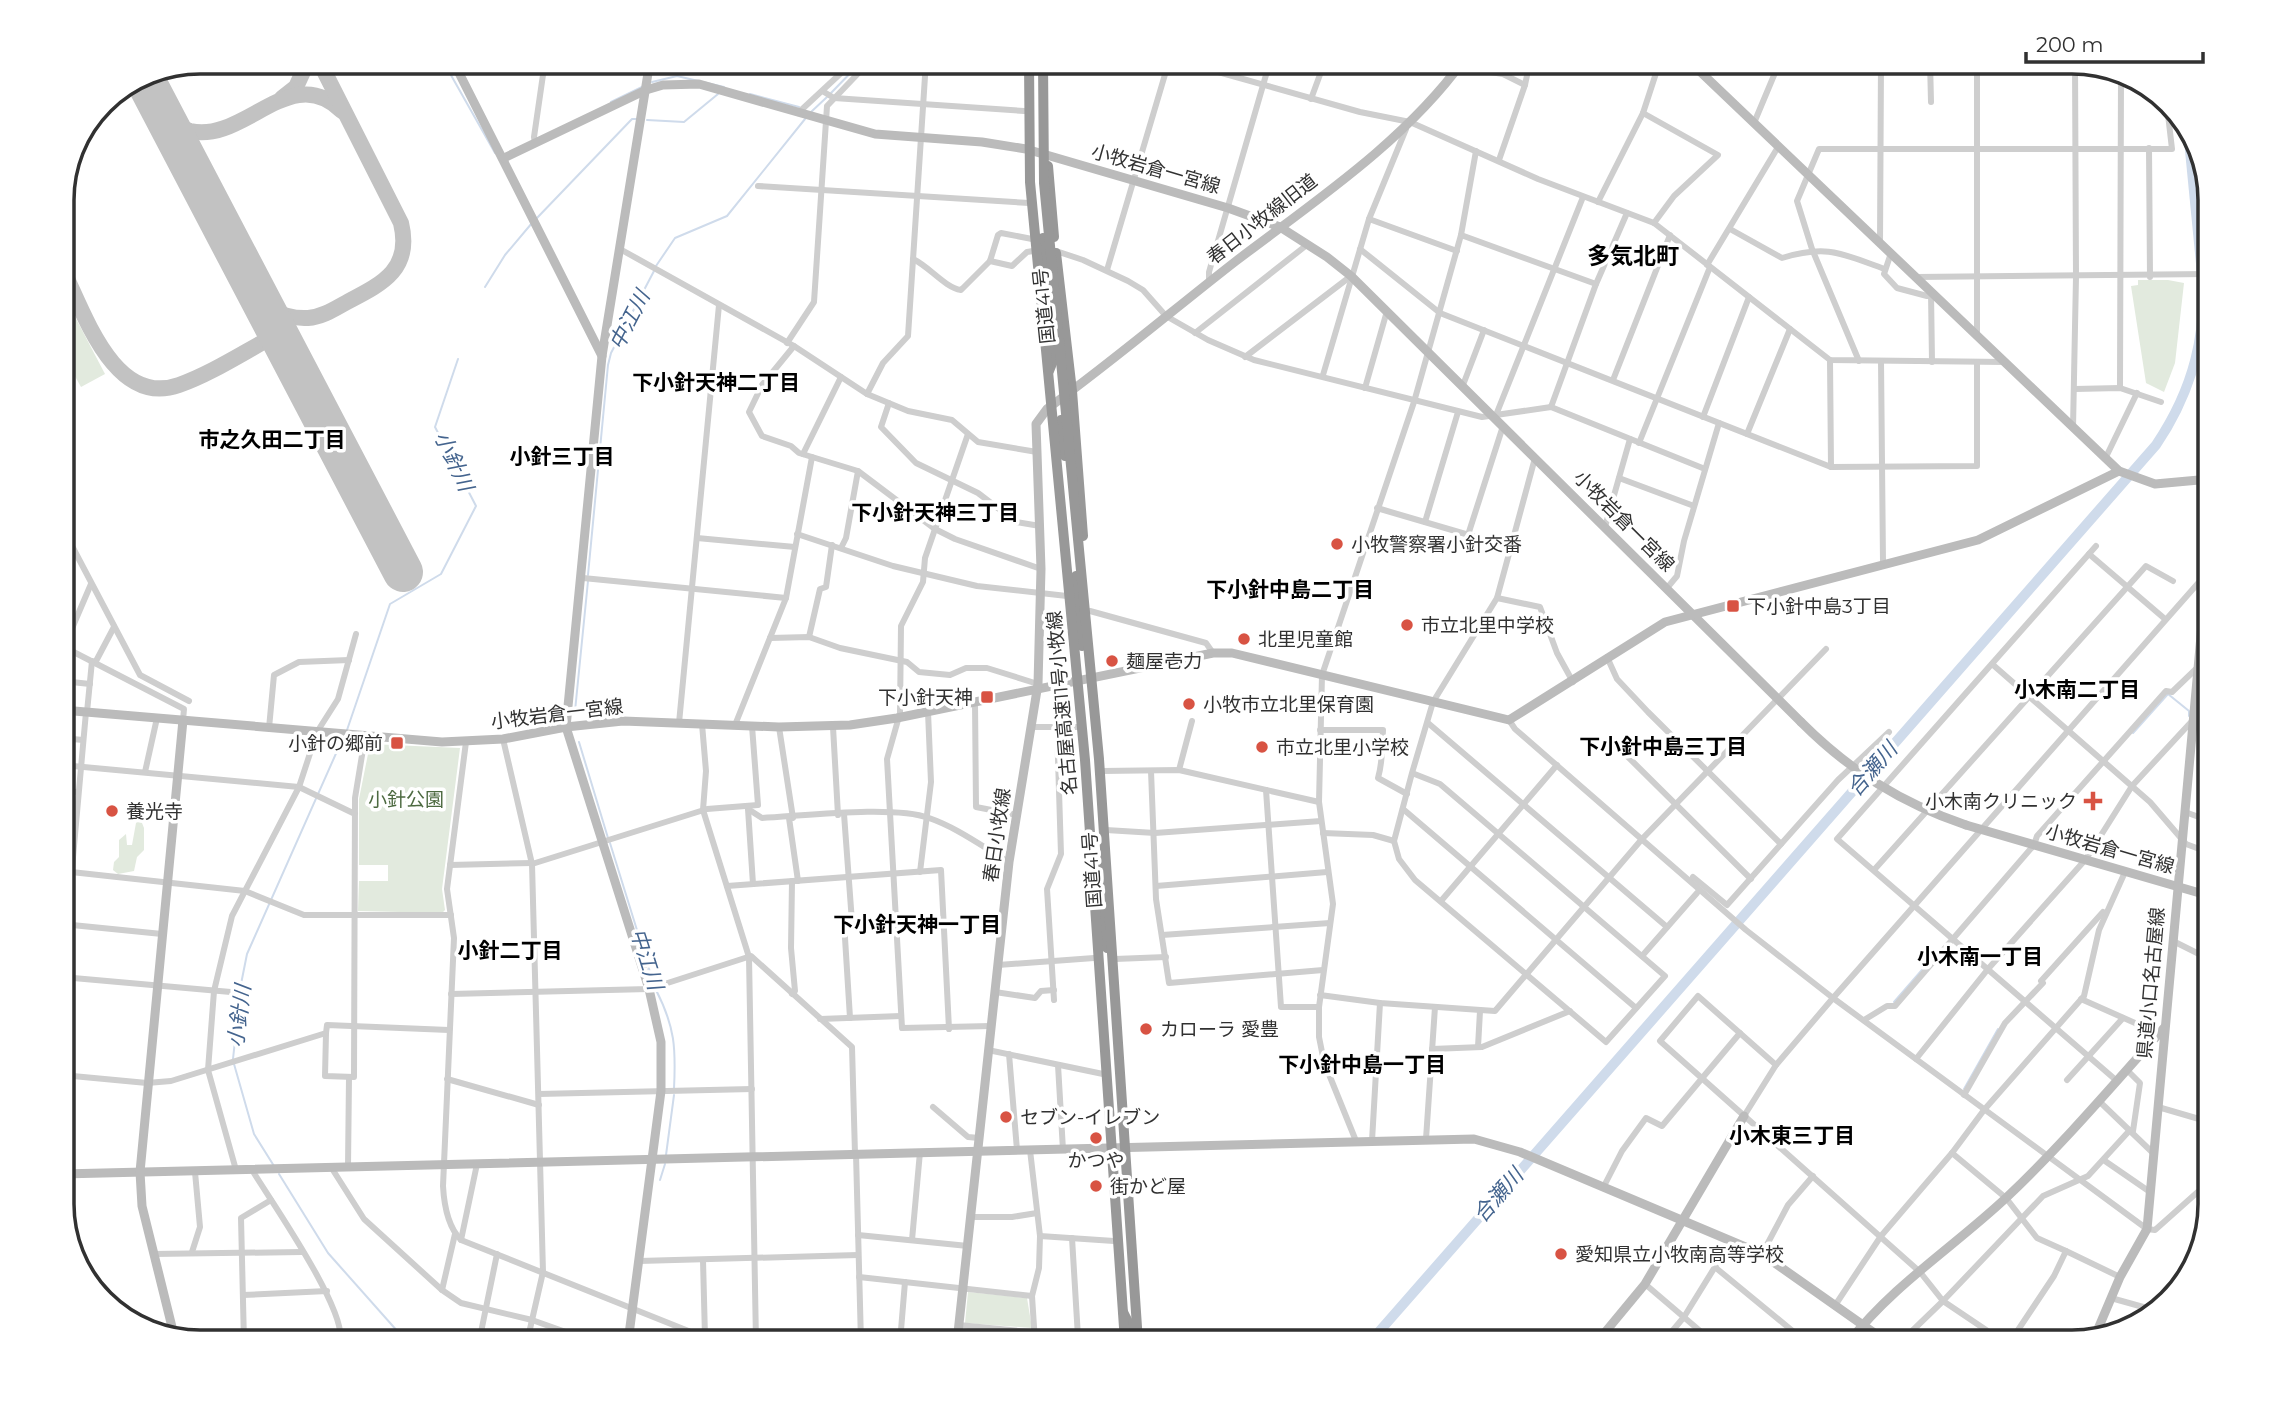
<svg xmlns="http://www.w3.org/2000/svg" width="2271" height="1403" viewBox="0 0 2271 1403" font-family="Montserrat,'Noto Sans JP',sans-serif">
<rect width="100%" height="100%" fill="#fff"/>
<g fill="#e2eade">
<polygon points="2138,280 2168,280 2184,283 2175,363 2164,392 2146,383 2131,286 2138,285"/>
<polygon points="62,292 105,374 81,387 62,353"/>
<polygon points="370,744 460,748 442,889 445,910 442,913 358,911 359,881 388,881 388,865 359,865 359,799"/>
<polygon points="140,818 144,828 144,850 137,857 134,871 118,874 113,870 114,862 119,857 119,840 126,834 127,845 132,845 136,823"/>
<polygon points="968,1292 1027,1298 1032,1328 965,1323"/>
</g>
<polygon fill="#cfdbeb" points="2182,120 2191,130 2194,138 2208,273 2197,274"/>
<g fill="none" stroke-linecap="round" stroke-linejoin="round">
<g stroke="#cfdbeb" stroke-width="2">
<polyline points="443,61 495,153"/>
<polyline points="652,82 677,76 724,87"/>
<polyline points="831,93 862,61"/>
<polyline points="750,94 799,107"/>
<polyline points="611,102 644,86"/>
<polyline points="811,112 827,97"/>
<polyline points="647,120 684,122 718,94"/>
<polyline points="536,219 632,119 636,119"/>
<polyline points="656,266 675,238 727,216 805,119"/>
<polyline points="485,287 505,255 532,223"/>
<polyline points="588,575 608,365 611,353 654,271"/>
<polyline points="2205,704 2210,695"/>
<polyline points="575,711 588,581"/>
<polyline points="347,730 390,604 441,574 476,506 435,427 458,359"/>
<polyline points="2133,733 2168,694 2189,711 2189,716"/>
<polyline points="579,742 608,838"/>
<polyline points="610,843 654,985"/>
<polyline points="240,989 247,954 342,740"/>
<path d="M656 990C675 1027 676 1048 674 1089"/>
<polyline points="1894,1002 1935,955"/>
<polyline points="233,1059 240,995"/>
<polyline points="234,1064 254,1134 274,1166"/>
<polyline points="1964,1089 1998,1029"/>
<polyline points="666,1155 674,1095"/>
<polyline points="279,1174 328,1253 407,1342"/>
<polyline points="660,1180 665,1164"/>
</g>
<path stroke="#cfdbeb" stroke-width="10" d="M1370 1342 2156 445C2193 390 2209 332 2201 265"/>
<g stroke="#c2c2c2" stroke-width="16">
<polyline points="282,98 296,87 308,61"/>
<path d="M163 114C172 121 179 128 190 131 244 144 291 60 342 111"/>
<path d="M62 268C84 312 114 408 179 385 213 373 247 350 280 333"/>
<path d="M266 308C280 314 293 319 308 318 323 317 336 308 349 301 384 283 412 268 401 223L319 61"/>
</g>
<polyline stroke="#c2c2c2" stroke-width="40" points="142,74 403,572"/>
<g stroke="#cecece" stroke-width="6">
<polyline points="1179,61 1360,112 1410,122 1538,179 1654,223 1830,360 2005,362"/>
<polyline points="1930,61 1931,102"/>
<polyline points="1458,67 1503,74 1525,85"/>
<polyline points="824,92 834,98 1024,111"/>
<polyline points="1311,99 1325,61"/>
<polyline points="798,113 854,61"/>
<polyline points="1643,113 1718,155 1674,196 1654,223"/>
<polyline points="1754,123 1780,61"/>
<polyline points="535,144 534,137 545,61"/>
<polyline points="2149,148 2150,277"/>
<polyline points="1499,160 1525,85 1530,61"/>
<polyline points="758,186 1029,203"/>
<polyline points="1598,202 1643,113 1660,61"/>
<polyline points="1369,219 1457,251"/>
<path d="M1730 229 1782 258C1828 244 1842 254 1885 269"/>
<polyline points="1461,235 1596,284"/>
<polyline points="1880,243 1881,61"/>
<polyline points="620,249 794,346 867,394 908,411 952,420 978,442 1037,452"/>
<polyline points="1360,249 1440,313 1831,467 1977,466 1977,362"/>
<polyline points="1056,251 1083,260 1128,281 1143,290 1166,316 1208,340 1254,360 1482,417 1551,407 1705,469"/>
<polyline points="1891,253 1884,274 1897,288 1927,296 1931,292 1932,362"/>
<path d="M913 259C930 267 944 287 961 290L990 261 998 235 1001 233 1032 239"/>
<polyline points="990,261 1012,266 1027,252 1033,251"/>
<polyline points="1707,265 1778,147"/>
<polyline points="1107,270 1169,61"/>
<polyline points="1916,277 2209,274"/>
<polyline points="1209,282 1209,272 1270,61"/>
<polyline points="1195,333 1308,244"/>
<polyline points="1977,336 1977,61"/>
<polyline points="787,343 814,302 827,106 870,61"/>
<polyline points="794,346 762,385 749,412 762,436 791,446 799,453 858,471 935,529 955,539 1041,569"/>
<polyline points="1245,357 1351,276"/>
<polyline points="1830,360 1831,467"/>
<polyline points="1859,361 1812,249 1797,201 1819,149 2172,149 2167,106"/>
<polyline points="1881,361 1883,563"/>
<polyline points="1323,375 1369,219 1406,129"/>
<polyline points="1613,380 1670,235"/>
<polyline points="1463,385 1484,330"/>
<polyline points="1365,388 1387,311"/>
<polyline points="2120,388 2121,75"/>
<polyline points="2075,389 2120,388 2161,402"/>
<polyline points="867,394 883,363 908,336 926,61"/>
<polyline points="889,403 881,427 916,463 978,493 1016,522 1040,526"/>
<polyline points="1551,407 1596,284 1627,213"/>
<polyline points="1496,415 1583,197"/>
<polyline points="1703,417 1749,297"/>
<polyline points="2073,428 2076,277 2075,62"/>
<polyline points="968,434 925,558 923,582 901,626 900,713 887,759 902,1028 991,1026"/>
<polyline points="1747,434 1790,329"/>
<polyline points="1639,443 1710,267"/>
<polyline points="803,454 841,377"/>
<polyline points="2105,459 2137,393"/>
<polyline points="1619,478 1694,506"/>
<polyline points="1377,508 1510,547"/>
<polyline points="1425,522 1458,412"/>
<polyline points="62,527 140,675 189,701"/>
<polyline points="1605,527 1630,439"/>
<polyline points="797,534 893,566 977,586 1067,596"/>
<polyline points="1468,535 1503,426"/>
<polyline points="697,538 795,547"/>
<polyline points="2096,546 1837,839 2117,1081"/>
<polyline points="841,548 846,538 858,471"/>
<polyline points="62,549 67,537"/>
<polyline points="2089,554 2165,619"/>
<polyline points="583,578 786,598"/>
<polyline points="1667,588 1677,576 1684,541 1719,423"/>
<polyline points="1497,598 1540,607 1557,653 1573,682"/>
<polyline points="1090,611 1206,643 1213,653"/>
<polyline points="809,637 820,589 826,587 832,545"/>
<polyline points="770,638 809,637 840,648 907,662 919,672 950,675 966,668 987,668 1038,684"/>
<polyline points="62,646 184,709 183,720"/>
<polyline points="64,647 91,584"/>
<polyline points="1607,657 1617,679 1648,712 1781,844"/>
<polyline points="95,663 114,627"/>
<polyline points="1992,664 2150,802 2186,844 2210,853"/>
<polyline points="62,681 90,684"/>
<polyline points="975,702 976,807 1017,815"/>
<polyline points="2195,704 2210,714"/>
<polyline points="87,712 92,661"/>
<polyline points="1509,720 1515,729 1746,930 1833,998 2147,1229 2155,1230 2210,1181"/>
<polyline points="679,723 719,305"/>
<polyline points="1428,723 1667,927"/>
<polyline points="702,724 706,771 703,810 749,957 756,1342"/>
<polyline points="735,725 786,598 812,457"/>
<polyline points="779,727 793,818"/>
<polyline points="833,727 838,815"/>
<polyline points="1031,727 1077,727"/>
<polyline points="269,728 274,675 299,662 349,660"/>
<path d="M1320 730H1383C1382 748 1383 761 1378 778L1407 794"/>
<polyline points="62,738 83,740"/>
<polyline points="503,739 532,864 543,1272 527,1342"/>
<path d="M466 742 447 889 454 938 443 1186C444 1204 448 1227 461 1240L716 1342"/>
<polyline points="1623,752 1751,879"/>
<polyline points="62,765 299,787 355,814"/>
<polyline points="1179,770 1192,721"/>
<polyline points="1102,771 1179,770 1319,802"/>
<polyline points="1151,771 1156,899 1169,983 1323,970"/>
<polyline points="145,772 157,718"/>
<polyline points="1412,773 1440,784 1665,976 1606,1042 1415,880 1399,859 1394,841 1412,773 1433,702 1497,598 1535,458"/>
<polyline points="1266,790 1281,1007 1319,1007"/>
<polyline points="62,791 78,792"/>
<path d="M748 806V809L762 818C803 816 893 805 929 818 958 828 983 847 1009 862"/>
<polyline points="748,809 753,884"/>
<polyline points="1403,809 1636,1008"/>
<polyline points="2185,812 2210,821"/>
<polyline points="844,814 852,922 844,922 850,1018"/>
<polyline points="62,818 76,819"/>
<polyline points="789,818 798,881"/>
<polyline points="1106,830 1155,833 1321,821"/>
<polyline points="1323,833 1373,835 1394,841"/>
<polyline points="62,844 74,845"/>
<polyline points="532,864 707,809 758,805 752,726"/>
<polyline points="450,865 532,863"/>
<polyline points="1874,870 2146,566 2173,581"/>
<polyline points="62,871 245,891 304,915 451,915"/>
<polyline points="920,872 931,782 928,712"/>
<polyline points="1693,877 1727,905 1838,780 1889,732"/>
<polyline points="727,886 941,870 949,1029"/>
<polyline points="1156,886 1327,872"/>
<polyline points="1441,901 1557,765"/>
<polyline points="62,924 162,934"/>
<polyline points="1162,935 1330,923"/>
<polyline points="2173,941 2199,954 2205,945 2210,945"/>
<polyline points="1642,956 1697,893"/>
<polyline points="1115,959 1166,957"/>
<polyline points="998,965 1094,958"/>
<polyline points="62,977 242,993"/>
<polyline points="62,980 86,712"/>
<polyline points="995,992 1035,998 1041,991 1054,990"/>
<polyline points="451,994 649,989 751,956 852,1047 855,1154"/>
<polyline points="792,994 795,991 791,948 792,881"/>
<polyline points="1320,995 1380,1003 1495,1011 1642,839 1826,649"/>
<polyline points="2081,999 2153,1031 2157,1036"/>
<polyline points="1054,1000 1047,889 1061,854 1057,727"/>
<polyline points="820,1019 901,1016"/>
<polyline points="1864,1020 1887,1006 1895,1006 2034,845 2037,836 2166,691 2172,692 2198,667"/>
<polyline points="326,1033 325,1076 354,1077 355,798 365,737"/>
<polyline points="1478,1047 1480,1011"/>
<polyline points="1432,1049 1482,1047 1570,1011"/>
<polyline points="988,1050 1103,1074"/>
<polyline points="1009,1054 1017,1150"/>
<polyline points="1916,1059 1988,969 2086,859 2132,786 2193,720"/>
<polyline points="1058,1065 1063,1150"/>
<polyline points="1776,1065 1698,996 1660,1041 1920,1272 1943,1301 2004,1342"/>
<polyline points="2127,1070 2140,1083 2133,1131"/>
<polyline points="62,1075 147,1083 171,1081 326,1033 327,1025 449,1030"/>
<polyline points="447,1079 539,1105"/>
<polyline points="2067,1080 2123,1018"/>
<polyline points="539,1094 752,1089"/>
<polyline points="1964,1095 2005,1023 2043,983 2041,981 2103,912"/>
<polyline points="2100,1102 2153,1153"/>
<polyline points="933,1107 968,1137 979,1138"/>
<polyline points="2158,1107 2206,1121 2210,1126"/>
<polyline points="1744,1116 1776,1065 1833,998 2200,581 2206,582"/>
<polyline points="1426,1139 1435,1007"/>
<polyline points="1356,1141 1324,1062 1319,1037 1319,1007 1333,904 1319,802 1322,675 1414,402 1461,235 1476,151"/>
<polyline points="1372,1141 1380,1003"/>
<polyline points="1030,1150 1040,1236 1039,1268 1032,1296 1035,1342"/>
<polyline points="1952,1153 2006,1198 2037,1238 2066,1251"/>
<polyline points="856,1154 861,1342"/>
<polyline points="2105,1161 2150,1192"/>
<polyline points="331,1167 364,1219 442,1290 461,1303 532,1320 594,1342"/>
<polyline points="348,1167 349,1077"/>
<polyline points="236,1170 208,1070 214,991 232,916 299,787 317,732 338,699 356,634"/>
<path d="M252 1170C271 1201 348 1311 340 1342"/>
<polyline points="1603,1188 1622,1151 1646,1118 1662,1126 1740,1033"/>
<polyline points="971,1217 1012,1217 1037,1213"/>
<polyline points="858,1235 968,1246"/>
<polyline points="1040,1236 1114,1241"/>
<polyline points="1072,1238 1078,1337"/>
<polyline points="461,1240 477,1164"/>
<polyline points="912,1240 920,1152"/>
<polyline points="192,1252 200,1227 195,1172"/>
<polyline points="154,1254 302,1252"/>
<polyline points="1762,1254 1788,1205 1813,1176"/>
<polyline points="703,1260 705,1337"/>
<polyline points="639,1261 858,1255"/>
<polyline points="1716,1268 1806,1342"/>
<polyline points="859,1277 1032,1296"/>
<polyline points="1645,1284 1713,1342"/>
<polyline points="442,1290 455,1234"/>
<polyline points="243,1295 327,1291"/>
<polyline points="2111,1298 2154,1310"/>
<polyline points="1836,1304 1881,1236 1952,1153 1984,1110 2084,996 2099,930 2125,872"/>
<polyline points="959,1325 1120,1341"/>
<polyline points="182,1337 343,1332 357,1342"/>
<polyline points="244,1342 241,1218 271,1200"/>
<polyline points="479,1342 497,1254"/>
<polyline points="900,1342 905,1282"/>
<polyline points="998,1342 999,1329"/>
<polyline points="1398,1342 1407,1332 1419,1342"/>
<polyline points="1663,1342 1684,1317 1731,1241"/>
<polyline points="1894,1342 1912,1331 1943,1301 2043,1196 2088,1176 2130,1130"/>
<polyline points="2010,1342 2054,1276 2066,1251 2120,1277"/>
</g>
<g stroke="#bbb" stroke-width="9">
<polyline points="453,61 602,356"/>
<polyline points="1689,61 2119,471 2155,484 2210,479"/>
<polyline points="504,158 646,90 663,85 699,84 875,134 982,142 1026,149 1228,208 1280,227 1327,257 1351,276 1801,722"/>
<polyline points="62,710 442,742 503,739 566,727 623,721 779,727 850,725 897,718 1213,653 1232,653 1509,720 1665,622 1978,540 2119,471"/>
<polyline points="1966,825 2210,896"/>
<polyline points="62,1174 1474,1139 1520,1152 1762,1254 1887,1342"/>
<polyline points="174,1335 142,1206 140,1172 183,720"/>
<polyline points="2095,1336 2120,1277 2147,1229 2210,537"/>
<polyline points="628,1342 661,1091 661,1042 649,989 566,727 602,356 650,61"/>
<path d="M957 1342 1009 862 1038 684 1041 569 1036 424 1047 409C1112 362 1173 310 1236 261 1315 201 1404 142 1463 61"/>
<polyline points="1597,1342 1645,1284 1744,1116"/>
<path d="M1849 1342C1893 1285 1955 1246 2007 1197 2063 1144 2113 1085 2164 1028"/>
</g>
<g stroke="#989898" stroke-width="10">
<polyline points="1048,166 1054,237"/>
<polyline points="1043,238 1053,361 1049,371"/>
<polyline points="1056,253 1072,391 1083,536"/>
<polyline points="1061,420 1065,456"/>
<polyline points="1076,576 1082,646"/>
<polyline points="1099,857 1107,948"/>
<polyline points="1123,1312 1129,1324 1130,1342"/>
</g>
<path stroke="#bbb" stroke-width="9" d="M1801 722C1850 771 1901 803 1966 825"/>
<g stroke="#989898" stroke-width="10">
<polyline points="1029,61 1030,182 1085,760 1125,1342"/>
<polyline points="1043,61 1044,183 1099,759 1138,1342"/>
</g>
</g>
<g fill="#d85343" stroke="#fff" stroke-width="2.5">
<circle cx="1337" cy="544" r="7"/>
<rect x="1726" y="599" width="14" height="14" rx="3.5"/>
<circle cx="1407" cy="625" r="7"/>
<circle cx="1244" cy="639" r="7"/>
<circle cx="1112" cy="661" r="7"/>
<rect x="980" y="690" width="14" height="14" rx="3.5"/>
<circle cx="1189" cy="704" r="7"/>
<rect x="390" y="736" width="14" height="14" rx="3.5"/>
<circle cx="1262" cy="747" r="7"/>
<path d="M2089.5 790.5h7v7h7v7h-7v7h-7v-7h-7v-7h7z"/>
<circle cx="112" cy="811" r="7"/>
<circle cx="1146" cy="1029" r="7"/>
<circle cx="1006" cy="1117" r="7"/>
<circle cx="1096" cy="1138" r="7"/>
<circle cx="1096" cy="1186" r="7"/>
<circle cx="1561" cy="1254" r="7"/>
</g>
<g text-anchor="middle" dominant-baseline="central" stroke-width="7" stroke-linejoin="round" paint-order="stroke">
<g font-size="19" fill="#313131" stroke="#fff">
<text transform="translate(1156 169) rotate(16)">小牧岩倉一宮線</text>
<text transform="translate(1262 219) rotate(-38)">春日小牧線旧道</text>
<text transform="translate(1044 306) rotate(-96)">国道41号</text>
<text transform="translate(1624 521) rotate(45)">小牧岩倉一宮線</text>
<text transform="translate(1062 703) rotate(-95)">名古屋高速11号小牧線</text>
<text transform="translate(557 714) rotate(-7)">小牧岩倉一宮線</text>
<text transform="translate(997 835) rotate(-82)">春日小牧線</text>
<text transform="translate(2110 849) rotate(16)">小牧岩倉一宮線</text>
<text transform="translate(1092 870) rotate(-94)">国道41号</text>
<text transform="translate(2151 983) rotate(-85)">県道小口名古屋線</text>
</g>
<g font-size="19" fill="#313131" stroke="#fff" text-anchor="start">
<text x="1351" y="544">小牧警察署小針交番</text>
<text x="1747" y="606">下小針中島3丁目</text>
<text x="1421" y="625">市立北里中学校</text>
<text x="1258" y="639">北里児童館</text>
<text x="1126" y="661">麺屋壱力</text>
<text x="973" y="697" text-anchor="end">下小針天神</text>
<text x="1203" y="704">小牧市立北里保育園</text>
<text x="383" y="743" text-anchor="end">小針の郷前</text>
<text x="1276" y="747">市立北里小学校</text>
<text x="2077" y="801" text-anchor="end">小木南クリニック</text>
<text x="126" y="811">養光寺</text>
<text x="1160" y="1029">カローラ 愛豊</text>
<text x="1020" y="1117">セブン-イレブン</text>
<text x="1096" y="1160" text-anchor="middle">かつや</text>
<text x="1110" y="1186">街かど屋</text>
<text x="1575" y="1254">愛知県立小牧南高等学校</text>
</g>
<g font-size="19" fill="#4d6a41" stroke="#fff">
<text x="406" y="799">小針公園</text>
</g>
<g font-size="21" font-style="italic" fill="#44648e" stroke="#fff">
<text transform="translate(629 320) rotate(-63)">中江川</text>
<text transform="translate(454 461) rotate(65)">小針川</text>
<text transform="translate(1872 769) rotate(-49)">合瀬川</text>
<text transform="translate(647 959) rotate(72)">中江川</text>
<text transform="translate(239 1016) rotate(-83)">小針川</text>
<text transform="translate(1498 1195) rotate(-49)">合瀬川</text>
</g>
<g font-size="21" font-weight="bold" fill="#000" stroke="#fff">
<text x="716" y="382">下小針天神二丁目</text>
<text x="272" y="439">市之久田二丁目</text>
<text x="562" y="456">小針三丁目</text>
<text x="935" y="512">下小針天神三丁目</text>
<text x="1290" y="589">下小針中島二丁目</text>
<text x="2077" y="689">小木南二丁目</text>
<text x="1663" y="746">下小針中島三丁目</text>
<text x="917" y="924">下小針天神一丁目</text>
<text x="510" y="950">小針二丁目</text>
<text x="1980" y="956">小木南一丁目</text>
<text x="1362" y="1064">下小針中島一丁目</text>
<text x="1792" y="1135">小木東三丁目</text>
</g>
<g font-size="23" font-weight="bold" fill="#000" stroke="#fff">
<text x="1633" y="256">多気北町</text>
</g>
</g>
<path d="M0 0H2271V1403H0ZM200 74H2072A126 126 0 0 1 2198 200V1204A126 126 0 0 1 2072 1330H200A126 126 0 0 1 74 1204V200A126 126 0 0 1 200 74Z" fill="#fff" fill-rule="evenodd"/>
<path fill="none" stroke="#313131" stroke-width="3.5" d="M200 74H2072A126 126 0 0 1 2198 200V1204A126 126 0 0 1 2072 1330H200A126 126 0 0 1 74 1204V200A126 126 0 0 1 200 74Z"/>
<path d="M2026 52v10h177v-10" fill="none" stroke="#313131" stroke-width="3.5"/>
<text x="2036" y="52" font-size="21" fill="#313131" stroke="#ffffff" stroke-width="5" paint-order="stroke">200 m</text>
</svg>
